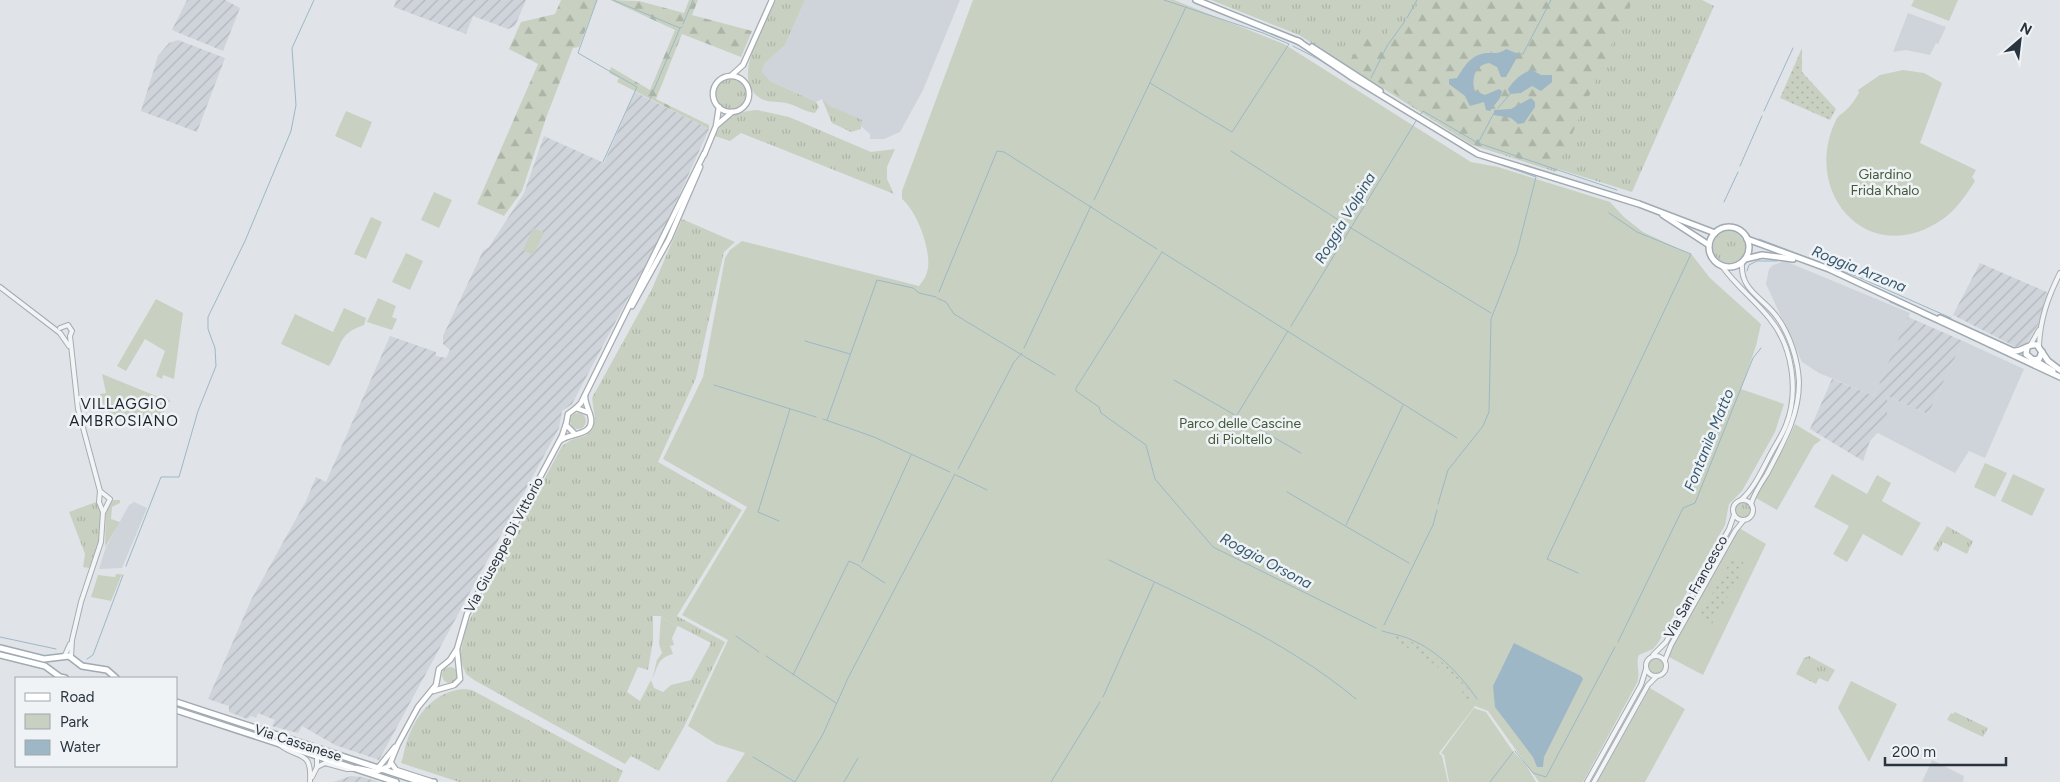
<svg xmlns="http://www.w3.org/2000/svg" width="2060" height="782" viewBox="0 0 2060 782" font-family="Figtree,sans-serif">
<defs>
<pattern id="industrial-furrows" width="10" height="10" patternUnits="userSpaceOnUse" patternTransform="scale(1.25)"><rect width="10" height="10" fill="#ced4da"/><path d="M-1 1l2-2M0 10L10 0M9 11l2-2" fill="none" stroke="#b1b7bc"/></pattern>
<pattern id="grass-tufts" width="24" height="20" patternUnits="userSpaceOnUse" patternTransform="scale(1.25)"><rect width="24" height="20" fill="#c8d1c1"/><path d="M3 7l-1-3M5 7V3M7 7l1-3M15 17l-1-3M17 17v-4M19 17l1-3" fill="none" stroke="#acb4a7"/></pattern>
<pattern id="forest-firs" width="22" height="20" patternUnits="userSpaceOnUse" patternTransform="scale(1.25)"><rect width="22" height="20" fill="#c8d1c1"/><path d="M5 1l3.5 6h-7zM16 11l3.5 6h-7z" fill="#acb4a7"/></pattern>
<pattern id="garden-dots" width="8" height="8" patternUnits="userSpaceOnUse" patternTransform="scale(1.25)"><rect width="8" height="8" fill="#c8d1c1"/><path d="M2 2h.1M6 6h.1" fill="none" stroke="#acb4a7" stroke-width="1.8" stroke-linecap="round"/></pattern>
</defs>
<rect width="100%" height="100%" fill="#e0e4e8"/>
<g fill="#ced4da">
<polygon points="805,0 960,0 923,90 900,132 884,139 870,139 870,134 862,127 860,120 830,106 822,99 816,102 770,81 763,76 762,68 764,64 785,45"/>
<polygon points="1908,13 1946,27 1938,44 1936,43 1930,55 1906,50 1893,52"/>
<polygon points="1785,261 1910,313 1874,396 1819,373 1802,362 1766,284 1769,269 1773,265"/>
<polygon points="1963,341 2024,369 1985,458 1969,451 1955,473 1876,432 1887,422 1887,396 1928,414"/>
<polygon points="134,502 147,508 122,568 99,569 106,547 129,505"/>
<polygon points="1932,760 1964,776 1963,782 1922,782"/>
</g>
<g fill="url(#industrial-furrows)">
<polygon points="187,0 225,0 240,8 223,51 172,30"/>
<polygon points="396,0 526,0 515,26 508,29 473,16 466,34 394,7"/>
<polygon points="178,40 225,58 197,132 141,111 158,56 169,43"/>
<polygon points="635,92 709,129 661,236 572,404 562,411 559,428 379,760 335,745 302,726 298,733 272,726 275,720 258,713 256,718 251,716 247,719 229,712 229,706 208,699 251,600 306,501 316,477 326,482 390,336 436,352 436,356 446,358 450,350 443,344 443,336 483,251 489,247 524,193 544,136 604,163"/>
<polygon points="1980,263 2049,293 2038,325 2027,343 2016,347 1953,315"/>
<polygon points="1908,317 1963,341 1928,414 1887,396 1887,422 1870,441 1863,461 1810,429 1832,379 1874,396"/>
<polygon points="351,776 363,777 379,782 333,782"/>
</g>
<g fill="url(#grass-tufts)" fill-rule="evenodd">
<path d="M776 0H805L785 45 764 64 762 72 770 81 816 102 819 107 815 113C805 112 796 105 786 103 778 101 767 103 760 98 729 79 766 23 776 0Z"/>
<polygon points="1211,0 1702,0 1714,6 1632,192 1558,169 1556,172 1472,145 1299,35"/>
<circle cx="731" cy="93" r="16"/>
<polygon points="822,99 830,106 862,120 861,129 851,132 832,123"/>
<path d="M757 110 789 117 871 152 895 149 887 167V179L894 194 741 133 730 141 715 136C724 118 737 111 757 110Z"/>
<path d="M682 219 735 242 724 252 696 378 658 462 742 510 677 616 725 642 684 727 659 771 631 756 625 764 474 680 466 674 461 662V651L467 625 562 446 571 440 585 436 593 428 595 419 592 398 651 291ZM653 616H661L677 627 678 626 711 643 691 680 671 685 663 692 654 688 651 680 640 701 627 692 638 667 648 670 653 641Z"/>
<circle cx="1729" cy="247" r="16"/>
<circle cx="578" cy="421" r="8"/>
<polygon points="96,502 101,509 99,543 89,568 83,567 85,554 69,512"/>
<circle cx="1743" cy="510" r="8"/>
<polygon points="1947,526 1973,541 1967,554 1943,542 1938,552 1933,549"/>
<polygon points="1809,656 1835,670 1828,682 1819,678 1816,684 1796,674 1804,658"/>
<circle cx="1656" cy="666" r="8"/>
<circle cx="450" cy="675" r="8"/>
<path d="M464 689 472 690 623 771 618 782H459L401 763C404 756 404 748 407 741 416 714 435 691 464 689Z"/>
<polygon points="1955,712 1988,728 1983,737 1947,720 1951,713 1953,714"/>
</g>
<g fill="url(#forest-firs)">
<polygon points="561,0 597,0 579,47 573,48 546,118 522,191 504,216 477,204 538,64 509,49 521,22 555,14"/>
<polygon points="610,0 639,1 684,13 689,0 698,0 692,15 752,31 741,57 682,34 656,99 709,125 709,129 617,82 619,78 609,73 611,67 650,90 675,30"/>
<polygon points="1420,0 1632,0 1556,170 1475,145 1441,125 1349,62 1367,34 1382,41 1394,23 1402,30"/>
</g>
<g fill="#c8d1c1">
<path d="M973 0H1174L1284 44 1471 162 1498 167 1610 202 1624 217 1643 232 1692 255 1710 278 1761 324 1756 346 1741 389 1784 404 1775 432 1742 491 1729 504 1725 525 1658 643 1653 649 1639 655C1635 664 1641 671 1637 683L1583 782H1539L1488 711 1475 706 1439 753 1442 756 1448 782H726L745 753 716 744 688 726 728 640 682 615 747 507 663 459 703 377 725 258 730 250 742 241 919 286C922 282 926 277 927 272 933 253 917 211 902 199V191Z"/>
<polygon points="1914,0 1958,0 1949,21 1911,6"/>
<path d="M1903 70 1924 73 1942 83 1920 143 1976 170 1972 177 1975 181C1966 195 1957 209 1943 219 1869 271 1799 192 1837 118 1840 114 1842 114 1845 111 1851 106 1855 99 1859 93L1858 90 1880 75Z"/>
<polygon points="346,111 372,122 361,148 335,136"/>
<polygon points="434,192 452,200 439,228 421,220"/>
<polygon points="371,217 382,222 366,259 354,254"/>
<polygon points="533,228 544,233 533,255 523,250"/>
<polygon points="406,253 423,261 410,290 392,282"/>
<polygon points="378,298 396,306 392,317 397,319 392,330 367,322"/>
<polygon points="156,299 183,313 174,379 163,375 162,379 156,376 165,351 145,339 126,371 117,366"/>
<path d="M344 308 366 318 364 325C337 334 343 345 329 366L281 344 295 314 333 332Z"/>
<path d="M102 374 161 398 164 395 171 402H168L158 425 134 416 131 424C115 418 103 413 100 394L106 393Z"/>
<polygon points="1795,424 1821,440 1814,445 1777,510 1756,498 1788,440"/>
<polygon points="1985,463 2007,473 1995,497 1974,487"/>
<polygon points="1832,474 1867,494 1877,475 1891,483 1882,501 1921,523 1902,556 1863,534 1847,562 1833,554 1849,526 1814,507"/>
<polygon points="2013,474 2045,489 2032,516 2001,501"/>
<polygon points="113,500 120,500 120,503 112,507 111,519 120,522 105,547 106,508"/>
<polygon points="1739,528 1766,544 1703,675 1667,656"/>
<polygon points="116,574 122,574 111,601 91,597 98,575 115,577"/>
<path d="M661 616 677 627 672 638 674 645 670 646 673 654C657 658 658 667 652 680L657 660 662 653 659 644Z"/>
<polygon points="1851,681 1897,704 1869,762 1838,708"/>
<polygon points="1650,688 1685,709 1645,782 1597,782"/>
<polygon points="1474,708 1486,712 1512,750 1526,765 1536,782 1449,782 1444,755 1441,753"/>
</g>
<g fill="url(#garden-dots)">
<polygon points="1802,48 1802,72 1836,109 1830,120 1780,98"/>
<polygon points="1733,557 1746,564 1712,624 1699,617"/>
<path d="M1393 635C1429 645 1455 671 1477 700L1467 701C1458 677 1417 651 1394 641Z"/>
</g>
<g fill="#9db7c6">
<path d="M1506 49 1519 54 1506 77H1501L1497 67 1489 63C1475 65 1471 79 1475 91L1485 95 1499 89 1502 91 1500 98 1490 111 1486 110 1484 102 1470 106 1465 96 1449 84V79L1457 78C1464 67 1471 54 1487 53 1495 53 1499 54 1506 49Z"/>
<path d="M1532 70 1541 75H1552V82L1541 91 1532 86 1521 93 1510 94 1508 89C1513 81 1523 72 1532 70Z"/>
<polygon points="1531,98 1535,102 1535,107 1524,123 1518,124 1511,118 1494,115 1494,110 1511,109"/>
<polygon points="1514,643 1581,676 1583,679 1544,757 1543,767 1537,767 1533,757 1495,707 1493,686"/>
</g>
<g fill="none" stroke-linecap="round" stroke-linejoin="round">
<g stroke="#9db7c6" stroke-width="1">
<polyline points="597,0 578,53 637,87 603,162"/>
<polyline points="613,0 680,28 682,27"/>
<polyline points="1407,18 1417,0"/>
<polyline points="683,24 693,0"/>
<polyline points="1293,46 1318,59 1473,155 1536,177 1517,252 1491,319 1489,412 1483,426 1448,470 1438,504"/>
<polyline points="1519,54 1523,54 1551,0"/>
<polyline points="1371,78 1387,46 1405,21"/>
<polyline points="1150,83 1232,132 1289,44 1263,33 1164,0"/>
<polyline points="650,99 680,28"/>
<polyline points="1498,108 1510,94"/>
<polyline points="1764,111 1793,48"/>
<polyline points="1420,115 1423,111 1478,143 1494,113"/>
<polyline points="1478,143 1617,190"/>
<polyline points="1231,151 1351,228 1491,313"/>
<polyline points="1740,166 1762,116"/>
<polyline points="1094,200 1186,7"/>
<polyline points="1724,202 1738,172"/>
<polyline points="1759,239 1856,276 1951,318"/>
<polyline points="1162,252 1076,388 1076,391 1099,407 1101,413 1146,445 1155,479 1213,547 1376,628"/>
<polyline points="1162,252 1457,438"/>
<polyline points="1747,271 1749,265 1757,261 1777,261"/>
<polyline points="939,292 997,151 1004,152 1157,249"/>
<polyline points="937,298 946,302 954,314 1055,375"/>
<polyline points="1890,302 1906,309"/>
<polyline points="1921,316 1937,323"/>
<polyline points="1291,326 1416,121"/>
<polyline points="805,341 850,354"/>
<polyline points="1024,348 1091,206"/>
<polyline points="1174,380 1301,453"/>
<polyline points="714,385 816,417"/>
<polyline points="1237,415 1288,331"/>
<polyline points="823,419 874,437 950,472"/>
<polyline points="827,420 877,280 913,288 919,293 936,297"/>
<polyline points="958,469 1014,362 1022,353"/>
<polyline points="956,475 987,490"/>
<polyline points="1287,492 1409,563"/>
<polyline points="779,521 758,512 790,409"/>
<polyline points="1346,525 1403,405"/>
<path d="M1109 560C1194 602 1283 638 1356 699"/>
<polyline points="862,562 911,455"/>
<polyline points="126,566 161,477 179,477 198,411 216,366 215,348 208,329 208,317 245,241 291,131 296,105 292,48 314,0"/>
<polyline points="860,567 885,583"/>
<polyline points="1578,573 1547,559 1691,254 1637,232 1609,213"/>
<polyline points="1384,625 1433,525 1437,510"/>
<path d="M1382 631C1393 634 1405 636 1416 642 1440 653 1462 677 1477 699"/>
<polyline points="736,636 759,652"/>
<polyline points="0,637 56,649"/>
<polyline points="1618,642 1683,508 1695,503 1753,358 1761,348"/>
<polyline points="766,656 836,703"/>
<polyline points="87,659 93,655 123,575"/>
<polyline points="793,675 849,561 860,566"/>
<polyline points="1103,697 1154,583"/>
<polyline points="1515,751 1533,773 1546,777 1615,647"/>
<polyline points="753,757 795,782"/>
<polyline points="795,782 823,734 848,678 955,474"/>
<polyline points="844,782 858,758"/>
<polyline points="1051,782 1100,702"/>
<polyline points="1490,782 1513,752"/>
</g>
<g stroke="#a6acb2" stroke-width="6">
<g id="tertiary">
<path d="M1742 263C1740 291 1763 297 1777 317 1790 335 1798 360 1799 382 1799 417 1783 443 1767 474 1761 483 1754 494 1751 504"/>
<path d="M1722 266C1736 286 1755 300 1770 319 1793 347 1799 392 1786 425 1783 433 1778 441 1774 448 1764 465 1756 487 1741 500"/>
<polyline points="0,287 60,333 69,346"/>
<polyline points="60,328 68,325 72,331 70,336 78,409 100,491 99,502 103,512 101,542 81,602 72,640 71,657"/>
<polyline points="2031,344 2039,330"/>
<path d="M2039 346C2040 319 2048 297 2060 273"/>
<polyline points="100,491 110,499 104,511"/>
<circle cx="1743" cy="510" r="10"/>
<polyline points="65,655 70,644"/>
<polyline points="1653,655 1666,642 1729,529 1734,515"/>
<circle cx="1656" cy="666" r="10"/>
<polyline points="1665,660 1671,645 1735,531 1743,521"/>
<path d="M280 745C299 760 312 749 310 782"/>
<polyline points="317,767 325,763 347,769 354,769"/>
<polyline points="312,777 317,767 317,756"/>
<polyline points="1587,782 1641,685 1646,669"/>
<polyline points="1594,782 1648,685 1657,676"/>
</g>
</g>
<g stroke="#a6acb2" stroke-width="7">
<g id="secondary">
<polyline points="732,75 743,65 772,0"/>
<circle cx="731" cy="94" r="18"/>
<polyline points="717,125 732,112"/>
<polyline points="704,155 716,126 719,107"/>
<polyline points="632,306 669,239 700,167"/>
<polyline points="576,408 581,403 704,154"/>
<polyline points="574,433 566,425 568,414 576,408 587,412"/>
<path d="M561 440C570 433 593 436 591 419 590 411 585 405 585 396"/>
<polyline points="433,691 454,685 460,679 457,650"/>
<polyline points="313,748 317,756 323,754 339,756"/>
<polyline points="391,763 396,770 430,781"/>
<polyline points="356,768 376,772 389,766 398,744 418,707 436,685 439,669 450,660 457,649 467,614 562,436 566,424"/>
<polyline points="378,768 395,747"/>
</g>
</g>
<g stroke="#a0aab3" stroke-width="8">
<g id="primary">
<polyline points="1196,0 1300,42"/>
<polyline points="1298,41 1350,76 1478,154 1639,204 1715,233"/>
<polyline points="1312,47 1380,91"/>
<polyline points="1663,215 1709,245"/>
<circle cx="1729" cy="247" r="20"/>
<polyline points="1747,239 1829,269 2060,377"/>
<polyline points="1745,259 1762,255 1793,259"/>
<path d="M1940 318 2013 351C2023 352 2028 343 2037 345L2048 361 2060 370"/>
<polyline points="2027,348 2026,354 2033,360 2039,359 2042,352"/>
<polyline points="2034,360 2053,371"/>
<polyline points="0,648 44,659 69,656 82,666 107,670 116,678"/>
<polyline points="0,655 45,666 60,677 65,678"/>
<polyline points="176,702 421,782"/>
<polyline points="176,710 396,782"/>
<polyline points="420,782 434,782"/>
</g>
</g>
<use href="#tertiary" stroke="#f2f4f6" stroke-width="4"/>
<use href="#secondary" stroke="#fff" stroke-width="4.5"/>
<use href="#primary" stroke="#fff" stroke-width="5"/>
</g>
<g text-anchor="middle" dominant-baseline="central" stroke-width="5" stroke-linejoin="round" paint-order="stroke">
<g font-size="14" fill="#435938" stroke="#eff3f6">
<text x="1885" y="174">Giardino<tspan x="1885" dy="16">Frida Khalo</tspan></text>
<text x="1240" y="423">Parco delle Cascine<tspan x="1240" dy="16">di Pioltello</tspan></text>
</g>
<g font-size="14" fill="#2a343e" stroke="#eff3f6">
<text transform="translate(504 545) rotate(-62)">Via Giuseppe Di Vittorio</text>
<text transform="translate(1696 587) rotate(-61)">Via San Francesco</text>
<text transform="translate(298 743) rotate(18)">Via Cassanese</text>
</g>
<g font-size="15" font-style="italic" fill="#36586f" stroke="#eff3f6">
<text transform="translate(1345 218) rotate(-59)">Roggia Volpina</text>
<text transform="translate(1859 269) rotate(22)">Roggia Arzona</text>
<text transform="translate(1709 440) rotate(-68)">Fontanile Matto</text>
<text transform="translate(1266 561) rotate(28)">Roggia Orsona</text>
</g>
<g font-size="15" letter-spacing="1" fill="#1c252f" stroke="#eff3f6">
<text x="124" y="404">VILLAGGIO<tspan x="124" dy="17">AMBROSIANO</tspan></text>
</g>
</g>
<rect x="15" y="677" width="162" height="90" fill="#eff3f6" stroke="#a0a7ac"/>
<rect x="25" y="693" width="25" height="8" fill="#ffffff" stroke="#a0a7ac"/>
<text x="60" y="702" font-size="15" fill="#2a343e">Road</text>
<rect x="25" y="714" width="25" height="15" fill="#c8d1c1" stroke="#a0a7ac"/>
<text x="60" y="727" font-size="15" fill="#2a343e">Park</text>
<rect x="25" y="740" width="25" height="15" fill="#9db7c6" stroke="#a0a7ac"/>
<text x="60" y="752" font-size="15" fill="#2a343e">Water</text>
<g transform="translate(2020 40) rotate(28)" stroke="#eff3f6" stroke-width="4" paint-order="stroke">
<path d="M0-4L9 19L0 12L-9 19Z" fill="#2a343e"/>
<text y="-8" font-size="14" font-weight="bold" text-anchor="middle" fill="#2a343e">N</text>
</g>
<path d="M1885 757v8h121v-8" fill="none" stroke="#2a343e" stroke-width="2.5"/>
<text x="1892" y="757" font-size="15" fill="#2a343e" stroke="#eff3f6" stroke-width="4" paint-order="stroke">200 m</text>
</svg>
